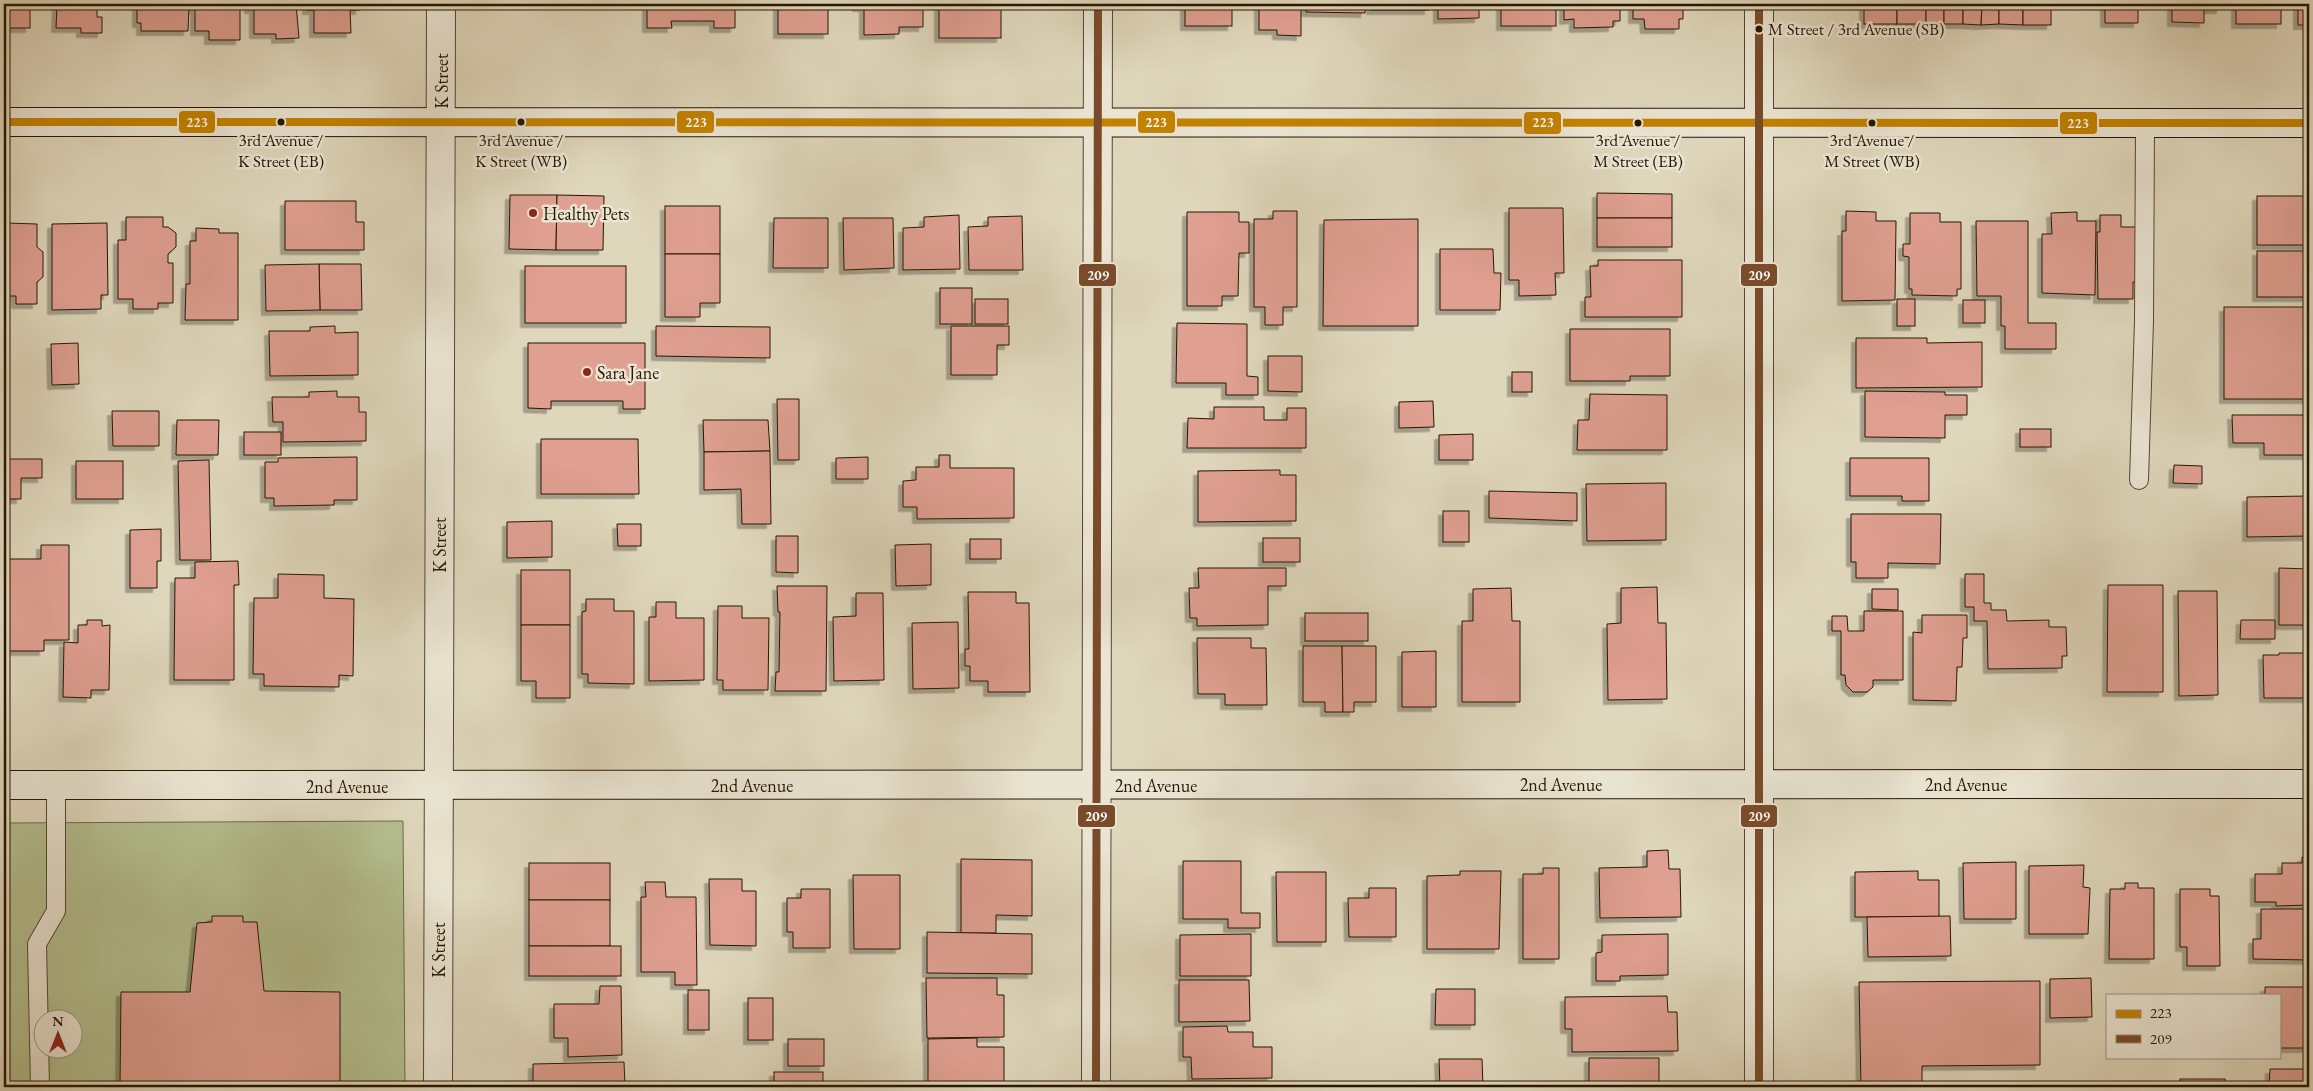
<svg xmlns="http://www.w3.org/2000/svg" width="2313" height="1091" viewBox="0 0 2313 1091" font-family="'EB Garamond',serif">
<defs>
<filter id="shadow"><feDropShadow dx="-4.5" dy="4.5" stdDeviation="0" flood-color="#0004"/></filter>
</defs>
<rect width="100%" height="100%" fill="#dfd7bc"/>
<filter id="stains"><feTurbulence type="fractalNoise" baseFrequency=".004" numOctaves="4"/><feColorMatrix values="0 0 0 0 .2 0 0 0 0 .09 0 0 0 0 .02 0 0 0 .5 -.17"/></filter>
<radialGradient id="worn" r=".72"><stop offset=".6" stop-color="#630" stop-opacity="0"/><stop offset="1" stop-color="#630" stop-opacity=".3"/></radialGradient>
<path fill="#b4be8f" stroke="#6e6a48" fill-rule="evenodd" d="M403 821 405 1087H4V823ZM42 1018H72V1048H42Z"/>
<g fill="#df9f91" stroke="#271600" filter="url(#shadow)">
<rect x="4" y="4" width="26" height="24"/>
<polygon points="50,4 97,4 97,17 102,17 102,33 81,33 81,28 56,28 57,5"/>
<polygon points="137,4 189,4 188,31 141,31 141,23 137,23"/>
<polygon points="191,4 240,4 240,40 209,40 209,31 195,31 195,9 191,9"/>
<polygon points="249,4 296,4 299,38 276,39 276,34 254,34 254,9 249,9"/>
<polygon points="307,4 360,4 360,10 350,10 351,33 314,33 314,10 307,10"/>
<polygon points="647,4 735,4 735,28 714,28 714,21 671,21 672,28 647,28"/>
<rect x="778" y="4" width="50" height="30"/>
<polygon points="857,4 923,4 923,27 899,27 899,34 864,35 864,7 857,7"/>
<rect x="939" y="4" width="62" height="34"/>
<rect x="1185" y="4" width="47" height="22"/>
<polygon points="1259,4 1301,4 1301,36 1277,35 1277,30 1259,30"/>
<polygon points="1306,4 1366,4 1365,13 1306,12"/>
<rect x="1371" y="4" width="58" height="6"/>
<polygon points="1438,4 1479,4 1479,18 1438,19"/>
<rect x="1501" y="4" width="55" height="22"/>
<polygon points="1564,4 1620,4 1620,21 1613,21 1613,27 1574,28 1574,19 1564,20"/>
<polygon points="1633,4 1683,4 1683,19 1679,19 1679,29 1645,29 1644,19 1633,19"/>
<rect x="1864" y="4" width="33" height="20"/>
<rect x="1897" y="4" width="29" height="20"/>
<rect x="1926" y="4" width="18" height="20"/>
<rect x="1944" y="4" width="19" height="20"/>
<polygon points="1963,4 1982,4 1981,25 1963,24"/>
<polygon points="1982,4 1999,4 1999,24 1981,25"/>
<polygon points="1999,4 2023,4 2023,25 1999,24"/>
<rect x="2023" y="4" width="28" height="21"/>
<polygon points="2094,4 2138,4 2138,23 2105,23 2105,5"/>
<polygon points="2172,4 2221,4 2221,9 2204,9 2204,23 2172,22"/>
<rect x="2236" y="4" width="45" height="20"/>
<polygon points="2296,4 2309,4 2309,25 2298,25 2298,5"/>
<polygon points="1597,193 1672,194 1672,218 1597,218"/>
<polygon points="510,195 557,195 556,250 509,249"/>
<polygon points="557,195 604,196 603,250 556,250"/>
<rect x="2257" y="196" width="52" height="49"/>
<polygon points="285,201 356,201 356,222 364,222 364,250 285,250"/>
<rect x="665" y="206" width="55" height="48"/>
<polygon points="1509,208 1563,208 1564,273 1555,273 1556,295 1519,296 1519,280 1509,280"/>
<polygon points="1273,211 1297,211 1297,307 1283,307 1283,325 1265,325 1265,307 1254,307 1254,219 1273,219"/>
<polygon points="1846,211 1876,212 1876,221 1896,221 1895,300 1842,301 1842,231 1846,231"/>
<polygon points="1187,212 1239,212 1239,222 1249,222 1249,253 1239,253 1238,296 1222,296 1222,306 1187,306"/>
<polygon points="2077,212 2077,221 2096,221 2095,295 2042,293 2042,234 2052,234 2051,213"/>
<polygon points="1910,213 1940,213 1940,222 1961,222 1961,289 1957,289 1957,296 1912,295 1912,289 1909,289 1909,257 1903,256 1903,244 1910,244"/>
<polygon points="959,215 960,269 903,270 903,228 924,227 924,217"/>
<polygon points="2100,215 2121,215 2121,227 2137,227 2137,281 2133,282 2133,299 2098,299 2097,232 2100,232"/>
<polygon points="1022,216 1023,270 969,270 968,227 988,226 988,217"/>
<polygon points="126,217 163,217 163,227 168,227 176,233 176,247 168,254 168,263 173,263 173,303 158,303 158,309 133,309 133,299 118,299 118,240 126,240"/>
<polygon points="774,218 828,218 828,268 773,268"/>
<polygon points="843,218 893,218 894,268 844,270"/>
<rect x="1597" y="218" width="75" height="29"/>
<polygon points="1418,219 1418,326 1323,326 1324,220"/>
<polygon points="1976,221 2028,221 2028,323 2056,323 2056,349 2005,349 2005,326 2001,326 2001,296 1977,296"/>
<polygon points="6,223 37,224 37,247 43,252 43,277 37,282 37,304 16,304 16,296 4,296"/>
<polygon points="107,223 108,295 101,295 101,309 52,310 52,224"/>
<polygon points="196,228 219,229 219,233 238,233 238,320 185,320 186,284 190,284 190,241 196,241"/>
<polygon points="1440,249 1493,249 1494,273 1501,273 1500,310 1440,310"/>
<rect x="2257" y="251" width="52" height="46"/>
<polygon points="665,254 720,254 720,303 700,303 700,317 665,317"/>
<polygon points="1598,260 1682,260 1682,317 1585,317 1585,297 1591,297 1590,266 1598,266"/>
<polygon points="319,264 361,264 362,310 320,310"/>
<polygon points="319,264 320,310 266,311 265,265"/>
<rect x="525" y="266" width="101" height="57"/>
<rect x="940" y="288" width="32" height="36"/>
<rect x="975" y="299" width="33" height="25"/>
<rect x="1897" y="299" width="18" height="27"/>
<rect x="1963" y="300" width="22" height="23"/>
<rect x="2224" y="307" width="85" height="92"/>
<polygon points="1177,323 1247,324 1247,376 1258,377 1258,395 1226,395 1226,383 1176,383"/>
<polygon points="335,326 335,333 358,332 358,375 270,376 269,331 310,331 310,327"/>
<polygon points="656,326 770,327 770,358 656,356"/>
<polygon points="951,326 1009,326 1009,345 997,345 997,375 951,375"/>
<polygon points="1570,329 1670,329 1670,376 1630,376 1630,381 1570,381"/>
<polygon points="1856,338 1927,338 1927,343 1982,342 1982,387 1856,388"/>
<polygon points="78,343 79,384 52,385 51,344"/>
<polygon points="528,343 645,343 645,409 623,409 623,401 551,401 551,409 528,408"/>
<polygon points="1268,356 1302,356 1302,392 1268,391"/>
<rect x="1512" y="372" width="20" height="20"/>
<polygon points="337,391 337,397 359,397 359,412 366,412 366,441 283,442 283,422 273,422 272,397 309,397 309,392"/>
<polygon points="1865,391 1945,392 1945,395 1967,395 1967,415 1945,415 1945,438 1865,437"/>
<polygon points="1590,394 1667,395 1667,450 1577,450 1578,420 1589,420"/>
<polygon points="777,399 799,399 799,460 778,460"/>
<polygon points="1433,401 1434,427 1399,428 1399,402"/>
<polygon points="1214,407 1264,407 1264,420 1287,420 1287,408 1306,408 1306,448 1187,448 1188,418 1214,419"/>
<polygon points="112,411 159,411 159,446 113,446"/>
<polygon points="2232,415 2309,415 2309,455 2264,455 2264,443 2233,443"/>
<polygon points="177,420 219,420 218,455 176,455"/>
<polygon points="703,420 768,420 770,451 704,452"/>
<rect x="2020" y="429" width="31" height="18"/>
<rect x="244" y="432" width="37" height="23"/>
<polygon points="1473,434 1473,460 1439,460 1439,435"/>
<polygon points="541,439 638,439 639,494 541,494"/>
<polygon points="770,451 771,524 742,524 741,489 704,490 704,452"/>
<polygon points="939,455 950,455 950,468 1014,468 1014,518 917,519 917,507 903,507 903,481 916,480 916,467 939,467"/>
<polygon points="357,457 357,500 334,500 334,505 274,506 274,498 265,498 265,462 278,462 278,458"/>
<polygon points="868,457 868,479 836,479 836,458"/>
<polygon points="1850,458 1929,458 1929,501 1902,501 1902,496 1850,496"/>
<polygon points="4,459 42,459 42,478 21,478 21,499 4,499"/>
<polygon points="209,460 211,560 180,560 178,461"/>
<rect x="76" y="461" width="47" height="38"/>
<polygon points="2174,465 2202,466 2202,484 2173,483"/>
<polygon points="1280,470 1280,475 1296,475 1296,521 1198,522 1198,471"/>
<polygon points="1666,483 1666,540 1587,541 1586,484"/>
<polygon points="1489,491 1577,493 1577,521 1489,518"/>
<polygon points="2309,496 2309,536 2247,537 2247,497"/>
<rect x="1443" y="511" width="26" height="31"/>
<polygon points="1851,514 1941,514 1940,564 1888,563 1888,578 1856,578 1856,562 1851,562"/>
<polygon points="552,521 552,557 507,558 507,522"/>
<polygon points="617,524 641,524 641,546 618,546"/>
<polygon points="161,529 161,561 157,561 157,588 130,588 130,530"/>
<polygon points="776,536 798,536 798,573 776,572"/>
<rect x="1263" y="538" width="37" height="24"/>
<rect x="970" y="539" width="31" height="20"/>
<polygon points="931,544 931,585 896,586 895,545"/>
<polygon points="41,545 69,545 69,640 44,640 44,651 6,651 6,559 41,559"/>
<polygon points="238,561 239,585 234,585 234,680 174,680 175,578 195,578 195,562"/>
<polygon points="1198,568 1286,568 1286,586 1268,586 1268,625 1197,626 1197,618 1190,618 1189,588 1199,588"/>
<polygon points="2279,568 2309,569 2309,625 2279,625"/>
<rect x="521" y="570" width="49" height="55"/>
<polygon points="278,574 324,575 324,598 354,599 353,676 339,675 339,687 264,686 264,674 253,674 254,598 278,598"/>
<polygon points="1965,574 1984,574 1984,603 1991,603 1991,610 2006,610 2007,621 2049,620 2049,627 2066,627 2067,656 2062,656 2062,668 1988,669 1987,621 1974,621 1974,607 1965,607"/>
<polygon points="2108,585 2163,585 2163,692 2107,692"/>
<polygon points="777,586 827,586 826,691 775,691 776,672 779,672 780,612 778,612"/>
<polygon points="1657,587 1658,623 1666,623 1667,699 1608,700 1607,624 1621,623 1621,588"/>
<polygon points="1511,588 1512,621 1520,621 1520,702 1462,702 1462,621 1473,621 1473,589"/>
<polygon points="1872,589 1898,589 1898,610 1872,609"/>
<polygon points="2178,591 2217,591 2218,695 2179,696"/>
<polygon points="968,592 1016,592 1016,603 1029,603 1030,692 988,692 988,681 970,681 970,666 965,666 965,649 969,649"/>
<polygon points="856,593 883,593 884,680 834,681 833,617 856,616"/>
<polygon points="586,599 614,599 614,611 634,611 634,684 588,683 588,674 582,674 582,612 586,611"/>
<polygon points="656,602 676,602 676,618 704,618 704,680 649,681 649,617 656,617"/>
<polygon points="718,606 742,606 742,618 769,618 768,690 723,690 723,680 717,680"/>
<polygon points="1864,611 1903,611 1903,680 1873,680 1873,687 1867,692 1853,692 1846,685 1845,675 1841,675 1841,631 1832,631 1832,616 1847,616 1848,631 1864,631"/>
<rect x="1305" y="613" width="63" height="28"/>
<polygon points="1922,615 1967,615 1967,638 1963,638 1962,667 1957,667 1956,701 1913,700 1913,632 1922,633"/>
<polygon points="87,620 102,620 102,626 110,625 109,690 91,690 91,698 63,697 64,642 78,643 78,625 87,625"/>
<polygon points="2241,620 2275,620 2275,639 2240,639"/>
<polygon points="958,622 959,688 913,689 912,623"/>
<polygon points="521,625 570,625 570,698 536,698 536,681 521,681"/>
<polygon points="1197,638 1251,638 1251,648 1266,648 1267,705 1225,705 1225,694 1198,694"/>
<polygon points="1303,646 1342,646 1343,712 1325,712 1325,702 1303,702"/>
<polygon points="1342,646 1376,646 1376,702 1354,702 1354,712 1343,712"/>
<polygon points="1436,651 1436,707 1402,707 1402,652"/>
<polygon points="2279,653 2309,653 2309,698 2264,698 2263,655 2279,655"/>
<polygon points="1668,850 1669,869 1680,869 1681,917 1600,918 1599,868 1647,867 1647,851"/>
<polygon points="2302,857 2309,857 2309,905 2276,906 2276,902 2255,902 2255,874 2282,874 2282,863 2302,863"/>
<polygon points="961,859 1032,860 1032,916 996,915 996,933 961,933"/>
<polygon points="1183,861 1241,861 1241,913 1260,913 1260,928 1228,928 1228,919 1183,919"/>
<polygon points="2016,862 2016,919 1964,919 1963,863"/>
<rect x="529" y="863" width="81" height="37"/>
<polygon points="2084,865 2083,887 2090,888 2088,934 2029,934 2029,866"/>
<polygon points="1543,868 1559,868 1559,959 1523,959 1523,874 1543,874"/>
<polygon points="1460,871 1501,871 1499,949 1427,949 1427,876 1460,875"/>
<polygon points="1918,871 1918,880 1939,880 1939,917 1855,917 1855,872"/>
<polygon points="1276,872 1326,872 1326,942 1277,942"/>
<polygon points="853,875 900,875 900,949 854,949"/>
<polygon points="709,879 742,879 742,891 756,891 756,946 710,945"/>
<polygon points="645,882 665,882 666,897 696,897 697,985 675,985 675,972 641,972 641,897 646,897"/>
<polygon points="2125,883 2138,883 2138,888 2154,888 2154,959 2109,959 2110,889 2125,889"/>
<polygon points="1369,888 1396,888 1396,937 1349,937 1348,898 1369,898"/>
<polygon points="801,889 830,889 830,948 793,948 793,932 787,932 787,898 801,898"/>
<polygon points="2180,889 2210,889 2210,896 2219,896 2220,966 2187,966 2187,947 2180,947"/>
<rect x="529" y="900" width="81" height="46"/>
<polygon points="2261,909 2309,909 2309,960 2253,959 2253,939 2261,939"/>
<polygon points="212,916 243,916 243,922 257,922 264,991 340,992 340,1087 120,1087 121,992 190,992 197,923 212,922"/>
<polygon points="1950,916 1951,956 1868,957 1867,917"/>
<polygon points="927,932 1032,934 1032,974 927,973"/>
<polygon points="1251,934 1251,976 1180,976 1180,935"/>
<polygon points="1668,934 1668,975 1620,976 1620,981 1596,981 1596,953 1602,952 1602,935"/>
<rect x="529" y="946" width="92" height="30"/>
<polygon points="926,978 997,978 997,995 1004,995 1004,1037 927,1038"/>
<polygon points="2091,978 2092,1017 2050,1018 2050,979"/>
<polygon points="1179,980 1249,980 1250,1021 1179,1022"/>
<polygon points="2040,981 2040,1065 1922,1066 1922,1087 1861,1087 1859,982"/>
<polygon points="600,986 621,986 622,1055 568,1057 568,1038 554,1038 554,1004 599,1004"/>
<polygon points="2265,987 2309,987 2309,1048 2279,1048 2279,995 2265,995"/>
<polygon points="1436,989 1475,989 1475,1025 1435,1025"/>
<rect x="688" y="990" width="21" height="40"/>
<polygon points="1667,996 1668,1012 1677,1012 1678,1051 1572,1052 1572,1029 1565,1029 1565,997"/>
<rect x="748" y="998" width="25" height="42"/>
<polygon points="1227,1026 1228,1032 1253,1032 1253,1047 1272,1047 1272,1078 1192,1079 1191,1057 1183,1057 1183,1027"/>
<polygon points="977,1038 977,1047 1004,1047 1004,1087 928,1087 928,1039"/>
<rect x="788" y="1039" width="36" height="27"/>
<polygon points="1589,1058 1659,1058 1659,1086 1589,1087"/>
<polygon points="1439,1059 1482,1059 1483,1087 1440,1087"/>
<polygon points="624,1062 625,1087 533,1087 533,1064"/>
<polygon points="2270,1069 2309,1069 2309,1087 2269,1087"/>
<rect x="774" y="1072" width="49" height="15"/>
<rect x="2180" y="1079" width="45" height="8"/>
<polygon points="1266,1082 1301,1082 1301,1087 1317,1087 1266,1087"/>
</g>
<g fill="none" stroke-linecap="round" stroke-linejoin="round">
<g stroke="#55462f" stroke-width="20">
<g id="lane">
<polyline points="2139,480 2144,321 2145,123"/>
<polyline points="40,1087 37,944 56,911 56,785"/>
</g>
</g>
<g stroke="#55462f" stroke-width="30">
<g id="street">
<polyline points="1759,4 1759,1087"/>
<polyline points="438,1087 441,4"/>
<polyline points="1096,1087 1098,4"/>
</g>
</g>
<g stroke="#271600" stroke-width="30">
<g id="secondary">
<polyline points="4,122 2309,123"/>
<polyline points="4,785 2309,784"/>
</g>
</g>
<use href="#lane" stroke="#eae5d3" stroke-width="18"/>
<use href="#street" stroke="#eae5d3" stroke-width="28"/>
<use href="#secondary" stroke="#eae5d3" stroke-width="28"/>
<g stroke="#eae5d3" stroke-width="11">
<polyline id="bus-1" points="4,122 2309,123"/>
</g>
<g stroke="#eae5d3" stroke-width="11">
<g id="bus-2">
<polyline points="1759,4 1759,1087"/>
<polyline points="1096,1087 1098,4"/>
</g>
</g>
<use href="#bus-1" stroke="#c38200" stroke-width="8"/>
<use href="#bus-2" stroke="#7a4b2a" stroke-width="8"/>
</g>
<g fill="#271600" stroke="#eae5d3" stroke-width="2">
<circle cx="1759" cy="29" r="4.5"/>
<circle cx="281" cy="122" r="4.5"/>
<circle cx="521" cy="122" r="4.5"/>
<circle cx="1638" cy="123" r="4.5"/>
<circle cx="1872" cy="123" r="4.5"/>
</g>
<g fill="#8f2418" stroke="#eae5d3" stroke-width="2">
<circle cx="533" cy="213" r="5"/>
<circle cx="587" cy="372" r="5"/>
</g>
<g text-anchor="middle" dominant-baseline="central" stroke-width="5" stroke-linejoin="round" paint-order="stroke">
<g font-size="17" fill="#271600" stroke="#eae5d3">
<text x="1768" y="29" text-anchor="start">M Street / 3rd Avenue (SB)</text>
<text x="281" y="140">3rd Avenue /<tspan x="281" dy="21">K Street (EB)</tspan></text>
<text x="521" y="140">3rd Avenue /<tspan x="521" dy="21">K Street (WB)</tspan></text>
<text x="1638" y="140">3rd Avenue /<tspan x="1638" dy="21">M Street (EB)</tspan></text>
<text x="1872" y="140">3rd Avenue /<tspan x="1872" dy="21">M Street (WB)</tspan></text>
</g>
<g font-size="18" fill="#271600" stroke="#eae5d3">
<text transform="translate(441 81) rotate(-90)">K Street</text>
<text transform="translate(439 545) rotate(-90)">K Street</text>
<text x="1561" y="784">2nd Avenue</text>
<text x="1966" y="784">2nd Avenue</text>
<text x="752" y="785">2nd Avenue</text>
<text x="1156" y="785">2nd Avenue</text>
<text x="347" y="786">2nd Avenue</text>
<text transform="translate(438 950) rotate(-90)">K Street</text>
</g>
<g font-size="18" fill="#271600" stroke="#eae5d3" text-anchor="start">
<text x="543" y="213">Healthy Pets</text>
<text x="597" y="372">Sara Jane</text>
</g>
</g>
<g stroke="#eae5d3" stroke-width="2">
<rect x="178" y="110" width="38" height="24" rx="5" fill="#c38200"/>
<rect x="676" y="110" width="39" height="24" rx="5" fill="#c38200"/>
<rect x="1137" y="110" width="39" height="24" rx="5" fill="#c38200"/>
<rect x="1523" y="111" width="39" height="24" rx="5" fill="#c38200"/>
<rect x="2059" y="111" width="39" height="24" rx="5" fill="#c38200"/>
<rect x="1740" y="263" width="38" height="24" rx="5" fill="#7a4b2a"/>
<rect x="1078" y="263" width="39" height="24" rx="5" fill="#7a4b2a"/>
<rect x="1077" y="804" width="39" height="24" rx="5" fill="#7a4b2a"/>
<rect x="1740" y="804" width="38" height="24" rx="5" fill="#7a4b2a"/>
</g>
<g font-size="14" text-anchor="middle" font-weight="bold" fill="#fff">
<text x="197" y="127">223</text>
<text x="696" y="127">223</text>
<text x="1156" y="127">223</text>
<text x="1543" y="127">223</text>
<text x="2078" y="128">223</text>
<text x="1759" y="280">209</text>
<text x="1098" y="280">209</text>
<text x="1096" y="821">209</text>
<text x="1759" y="821">209</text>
</g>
<rect width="2313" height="1091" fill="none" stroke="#dfd7bc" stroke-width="20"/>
<rect x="5" y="5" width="2303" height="1081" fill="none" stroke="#271600" stroke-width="2.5"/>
<rect x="10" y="10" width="2293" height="1071" fill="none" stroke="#271600"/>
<rect x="2106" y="994" width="175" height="65" fill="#eae5d3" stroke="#9c927f"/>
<rect x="2116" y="1010" width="25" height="8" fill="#c38200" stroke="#9c927f"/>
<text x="2150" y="1018" font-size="15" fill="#271600">223</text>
<rect x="2116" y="1035" width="25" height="8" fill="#7a4b2a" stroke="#9c927f"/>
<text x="2150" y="1044" font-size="15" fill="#271600">209</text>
<g transform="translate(58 1034)"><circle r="24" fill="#eae5d3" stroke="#9c927f"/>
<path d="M0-4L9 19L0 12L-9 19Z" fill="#8f2418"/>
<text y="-8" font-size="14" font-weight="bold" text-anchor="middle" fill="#271600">N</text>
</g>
<rect width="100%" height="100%" filter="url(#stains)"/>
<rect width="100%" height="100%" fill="url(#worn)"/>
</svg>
